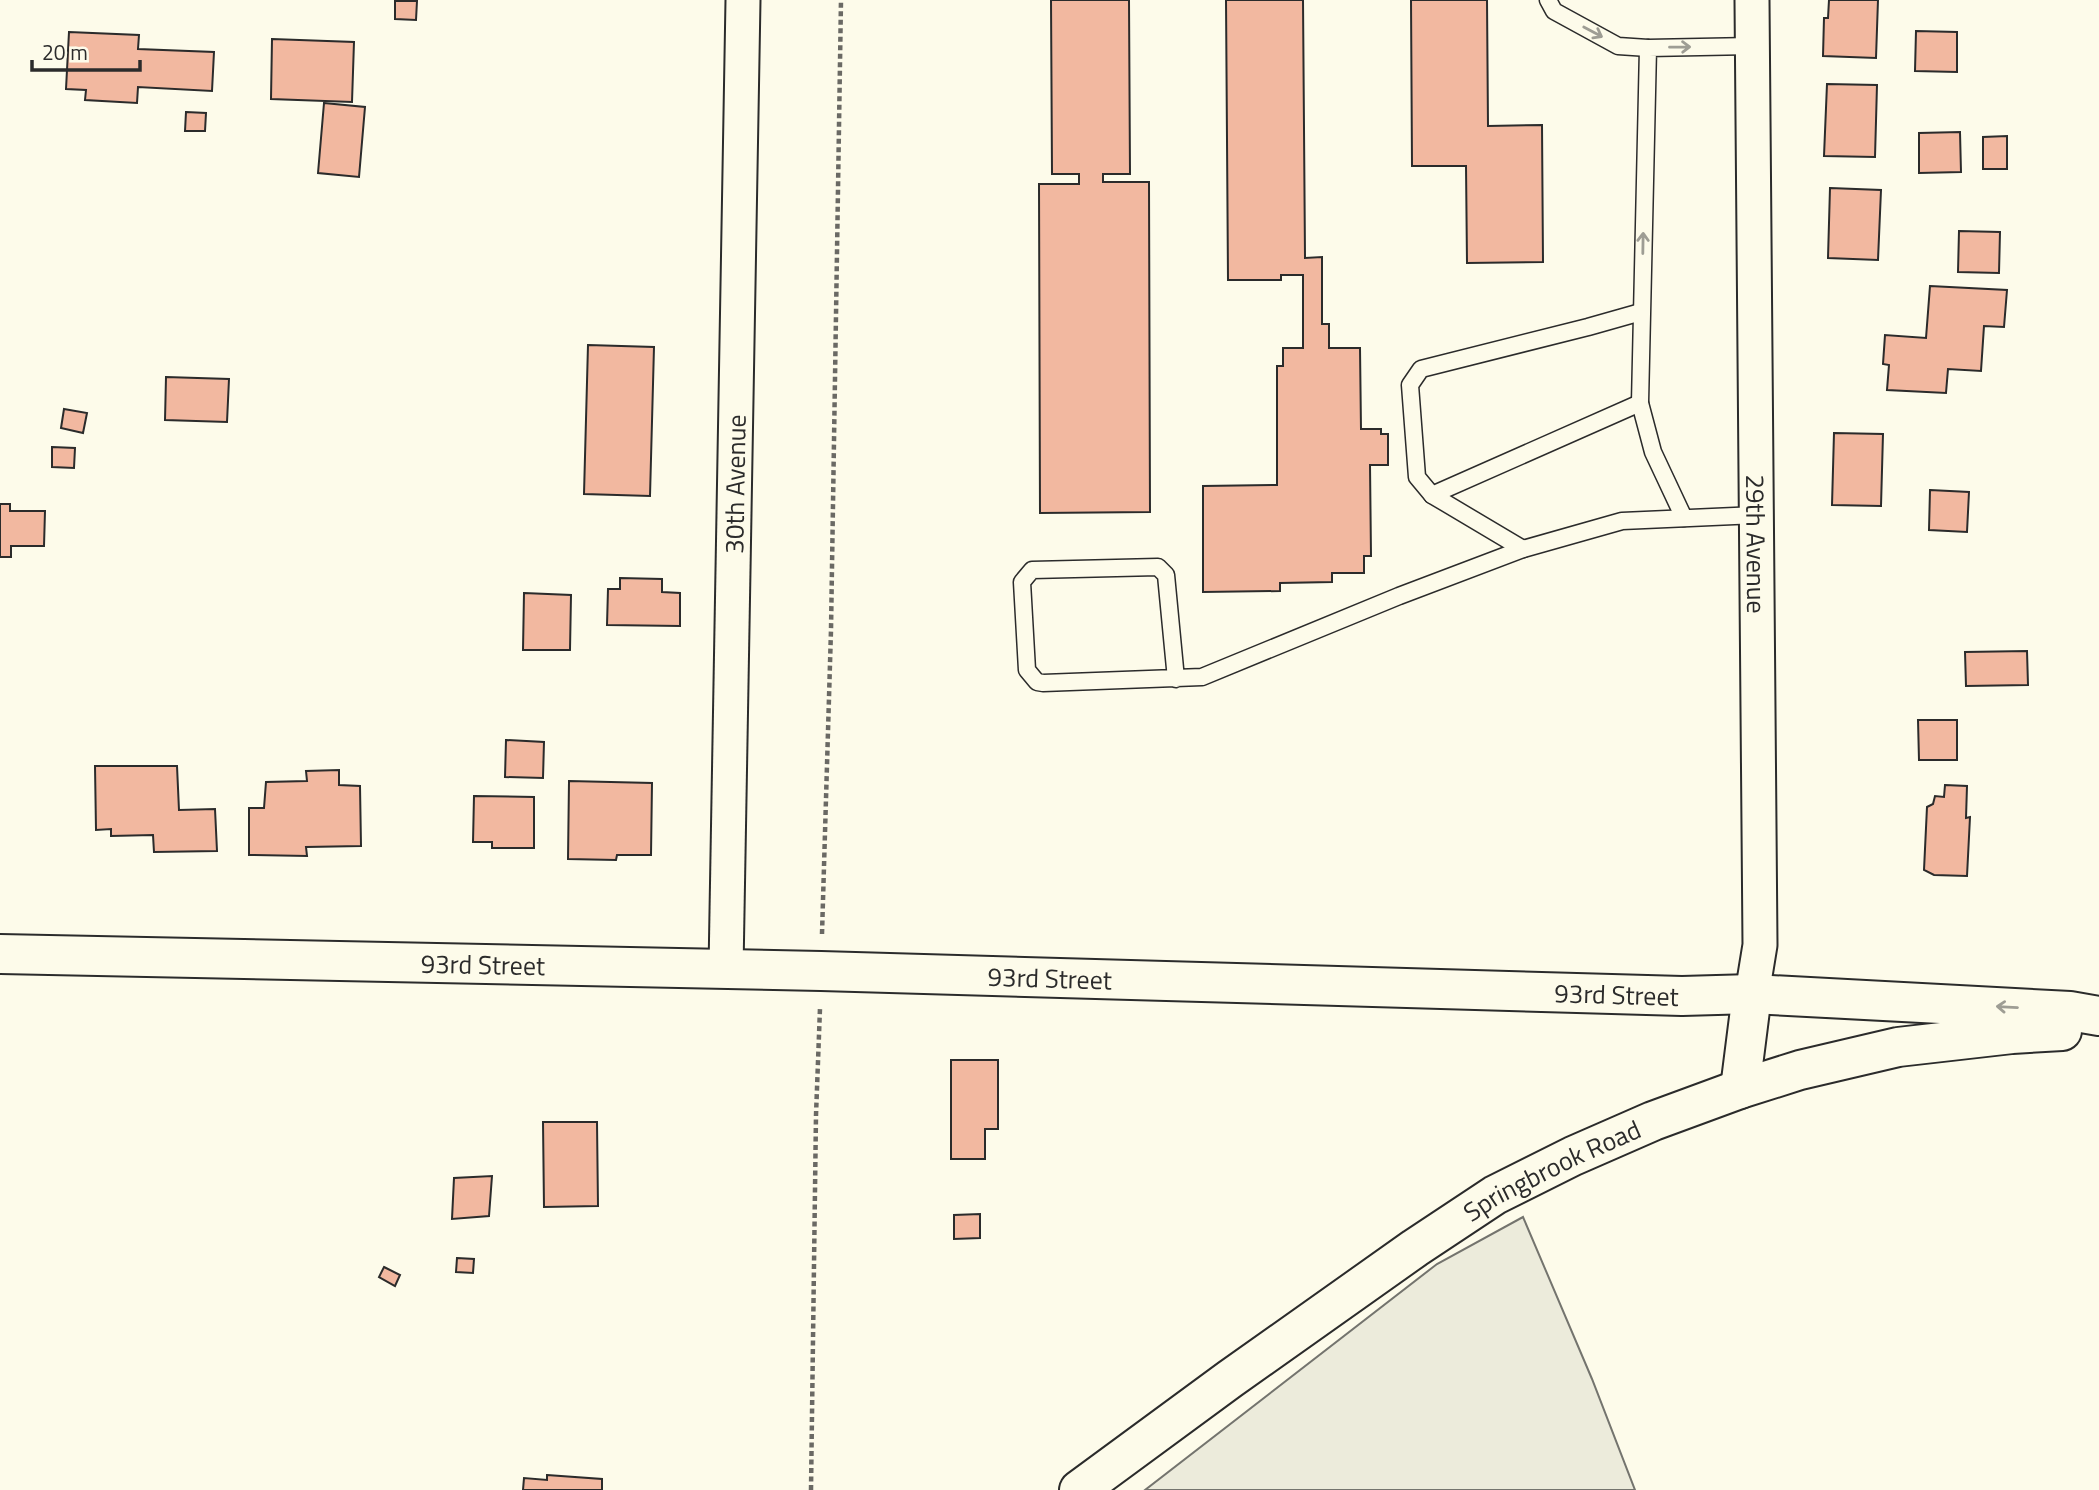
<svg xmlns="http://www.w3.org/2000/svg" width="2099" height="1490" viewBox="0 0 2099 1490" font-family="'Titillium Web',sans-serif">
<rect width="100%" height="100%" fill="#fdfbea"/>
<polygon fill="#ecebdb" stroke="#74746e" stroke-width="2" points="1523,1217 1592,1379 1635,1490 1145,1490 1437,1264"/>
<g fill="#f2b8a0" stroke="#2b2b2b" stroke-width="2">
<polygon points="1051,0 1129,0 1130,174 1103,174 1103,182 1149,182 1150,512 1040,513 1039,184 1079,184 1079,174 1052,174"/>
<polygon points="1226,0 1303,0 1305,258 1322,257 1322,324 1329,324 1329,348 1360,348 1361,429 1381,429 1381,434 1388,434 1388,465 1370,465 1371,556 1364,556 1364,573 1332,573 1332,582 1280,583 1280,591 1203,592 1203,486 1277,485 1277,366 1283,366 1283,348 1303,348 1303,275 1281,275 1281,280 1228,280"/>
<polygon points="1411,0 1487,0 1488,126 1542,125 1543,262 1467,263 1466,166 1412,166"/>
<polygon points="1829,0 1878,0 1876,58 1823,56 1824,18 1828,18"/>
<polygon points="395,1 417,1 416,20 395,19"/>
<polygon points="1916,31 1957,32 1957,72 1915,71"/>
<polygon points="69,32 139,35 138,49 214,52 212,91 138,87 137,103 85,100 86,90 66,89"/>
<polygon points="272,39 354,42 352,102 271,99"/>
<polygon points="1827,84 1877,85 1875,157 1824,156"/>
<polygon points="324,103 365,107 359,177 318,173"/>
<polygon points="186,112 206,113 205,131 185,131"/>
<polygon points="1960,132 1961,172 1919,173 1919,133"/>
<polygon points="2007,136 2007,169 1983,169 1983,137"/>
<polygon points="1830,188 1881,190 1878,260 1828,258"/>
<polygon points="1959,231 2000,232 1999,273 1958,272"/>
<polygon points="1930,286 2007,290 2004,327 1984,326 1981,371 1948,369 1946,393 1887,390 1889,365 1883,364 1885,335 1926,338"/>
<polygon points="588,345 654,347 650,496 584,494"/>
<polygon points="166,377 229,379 227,422 165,420"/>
<polygon points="64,409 87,413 83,433 61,428"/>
<polygon points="1834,433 1883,434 1881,506 1832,505"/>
<polygon points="52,447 75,448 74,468 52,467"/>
<polygon points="1930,490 1969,492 1967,532 1929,530"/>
<polygon points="0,504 10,504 10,511 45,511 44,546 11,546 11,557 0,557"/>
<polygon points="620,578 662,579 662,592 680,593 680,626 607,625 608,589 620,589"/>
<polygon points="524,593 571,595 570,650 523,650"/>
<polygon points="2027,651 2028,685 1966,686 1965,652"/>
<polygon points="1918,720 1957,720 1957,760 1919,760"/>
<polygon points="506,740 544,742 543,778 505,777"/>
<polygon points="95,766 177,766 179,810 215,809 217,851 154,852 153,835 111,836 111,829 96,830"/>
<polygon points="339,770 339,785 360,786 361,846 306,847 307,856 249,855 249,808 264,808 266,782 307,781 306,771"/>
<polygon points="569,781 652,783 651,855 617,855 616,860 568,859"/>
<polygon points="1945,785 1967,786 1966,818 1970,817 1967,876 1934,875 1924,870 1927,807 1933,804 1935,796 1944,797"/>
<polygon points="474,796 534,797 534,848 492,848 492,842 473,842"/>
<polygon points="951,1060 998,1060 998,1129 985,1129 985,1159 951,1159"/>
<polygon points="543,1122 597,1122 598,1206 544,1207"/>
<polygon points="492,1176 489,1216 452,1219 454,1178"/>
<polygon points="980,1214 980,1238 954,1239 954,1215"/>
<polygon points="457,1258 474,1259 473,1273 456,1272"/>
<polygon points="384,1267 400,1275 395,1286 379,1277"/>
<polygon points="547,1475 602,1479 602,1490 523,1490 524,1478 547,1480"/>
</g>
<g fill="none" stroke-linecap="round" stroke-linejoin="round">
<g stroke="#2b2b2b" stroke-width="19">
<g id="service">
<polyline points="1548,0 1554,11 1618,46 1648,48"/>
<polyline points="1432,495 1640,403"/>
<polyline points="1684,518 1653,452 1640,403 1648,48 1752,46"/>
<polyline points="1523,549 1432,495 1417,477 1410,385 1421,369 1588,327 1641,312"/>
<polyline points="1176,679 1166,575 1158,567 1032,570 1022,582 1027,670 1037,682 1043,683 1202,677 1399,596 1523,549 1622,521 1757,515"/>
</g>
</g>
<g stroke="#2b2b2b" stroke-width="37">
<g id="minor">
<path id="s1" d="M1752 0 1760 945 1752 994"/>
<path id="s2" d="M726 969 743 0"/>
</g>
</g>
<g stroke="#2b2b2b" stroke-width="42">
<g id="tertiary">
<path id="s3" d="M0 954 821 971 1682 996 1752 994 2070 1011 2099 1016"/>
<polyline points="1740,1089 1752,994"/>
<path id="s4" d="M1079 1490 1230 1379 1415 1248 1495 1195 1573 1156 1653 1121 1740 1089 1800 1070 1898 1047 2012 1034 2062 1031"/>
</g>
</g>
<g stroke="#6a6964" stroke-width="4.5" stroke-dasharray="5 3.5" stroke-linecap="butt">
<polyline points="822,934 831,630 841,0"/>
<polyline points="811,1490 816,1115 820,1008"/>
</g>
<use href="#service" stroke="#fdfbea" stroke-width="16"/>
<use href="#minor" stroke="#fdfbea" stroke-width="33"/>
<use href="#tertiary" stroke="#fdfbea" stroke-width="38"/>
</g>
<defs><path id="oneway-shaft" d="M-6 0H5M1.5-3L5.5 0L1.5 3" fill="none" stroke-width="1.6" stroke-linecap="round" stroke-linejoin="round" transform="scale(1.75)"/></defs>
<g stroke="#9e9d94">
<use href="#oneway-shaft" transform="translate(1593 32) rotate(28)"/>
<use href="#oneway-shaft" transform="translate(1680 47) rotate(-1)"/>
<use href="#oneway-shaft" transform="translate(1643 243) rotate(-89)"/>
<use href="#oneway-shaft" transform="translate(2007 1007) rotate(-177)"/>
</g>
<g text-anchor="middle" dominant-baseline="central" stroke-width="5" stroke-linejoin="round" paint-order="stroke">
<g font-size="26" fill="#2b2b2b" stroke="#fdfbea">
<text stroke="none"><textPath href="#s2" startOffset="485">30th Avenue</textPath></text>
<text stroke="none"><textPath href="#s1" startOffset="544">29th Avenue</textPath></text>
<text stroke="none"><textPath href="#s3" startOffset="483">93rd Street</textPath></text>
<text stroke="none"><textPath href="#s3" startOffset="1050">93rd Street</textPath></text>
<text stroke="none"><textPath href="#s3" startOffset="1617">93rd Street</textPath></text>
<text stroke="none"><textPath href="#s4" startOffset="572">Springbrook Road</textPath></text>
</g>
</g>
<path d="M32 60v10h108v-10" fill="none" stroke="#2b2b2b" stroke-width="3.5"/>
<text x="42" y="60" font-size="21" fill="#2b2b2b" stroke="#fdfbea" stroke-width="5" paint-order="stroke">20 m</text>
</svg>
